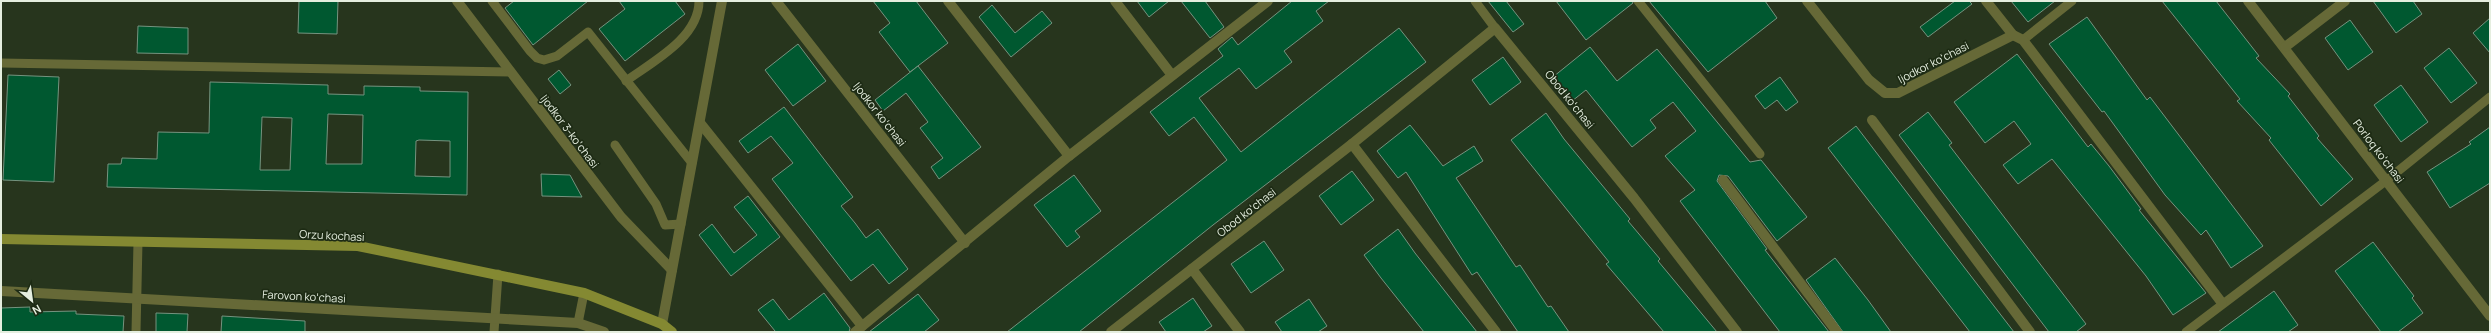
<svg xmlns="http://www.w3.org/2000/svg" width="2491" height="333" viewBox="0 0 2491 333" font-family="Manrope,sans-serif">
<rect width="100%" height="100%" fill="#27351d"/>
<g fill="#005830" stroke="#75937f" fill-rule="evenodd">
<polygon points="299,1 338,1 337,34 298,33"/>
<polygon points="514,1 588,1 533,45 505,8"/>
<polygon points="619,1 675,1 685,14 625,61 599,29 625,9"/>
<polygon points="873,1 916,1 948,43 910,72 879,32 890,23"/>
<polygon points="1137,1 1169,1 1149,17"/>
<polygon points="1181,1 1205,1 1224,27 1210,38"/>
<polygon points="1292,1 1329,1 1316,11 1323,21 1284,51 1292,62 1256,89 1239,68 1199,98 1241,152 1399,28 1426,62 1213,225 1079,332 1007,332 1227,160 1194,117 1169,136 1150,112 1223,56 1218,49 1232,37 1238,45"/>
<polygon points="1488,1 1506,1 1524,24 1513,32"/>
<polygon points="1556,1 1632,1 1633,3 1586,40"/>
<polygon points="1649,1 1765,1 1777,18 1708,72"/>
<polygon points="1955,1 1969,1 1972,4 1928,37 1920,27"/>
<polygon points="2011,1 2055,1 2028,22"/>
<polygon points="2162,1 2216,1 2259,56 2256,58 2290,94 2288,96 2319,136 2317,138 2353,179 2321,206 2269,140 2271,138 2237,101 2240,99"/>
<polygon points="2373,1 2413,1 2422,14 2396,33"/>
<polygon points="992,5 1015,33 1042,11 1052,23 1011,57 979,17"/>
<polygon points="2087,17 2147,100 2150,97 2263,246 2231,268 2206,230 2201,235 2165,195 2104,111 2102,112 2049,44"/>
<polygon points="2490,18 2490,53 2473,33"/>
<polygon points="2350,20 2373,52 2348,70 2325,38"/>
<polygon points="138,26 188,28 188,54 137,53"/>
<polygon points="798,44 826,81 793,106 765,70"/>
<polygon points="1590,47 1617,81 1657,49 1750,162 1761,160 1807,217 1777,241 1728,176 1719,175 1717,181 1767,249 1765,250 1829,332 1780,332 1680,201 1695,190 1665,156 1696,131 1673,102 1650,120 1656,128 1632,147 1586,90 1572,101 1553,77"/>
<polygon points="2449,48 2477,83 2451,103 2424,68"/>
<polygon points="2017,54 2088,147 2091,144 2109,166 2141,209 2139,210 2206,293 2173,315 2146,276 2052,159 2018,184 2003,165 2031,144 2014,121 1985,143 1954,102"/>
<polygon points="1503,57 1521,82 1490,105 1472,80"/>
<polygon points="918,66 981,147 939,179 931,167 943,158 920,128 928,122 906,93 883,111 875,100"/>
<polygon points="559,70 571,85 560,94 548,79"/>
<polygon points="8,75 59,77 54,182 3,180"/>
<polygon points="1780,77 1798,102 1786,111 1777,100 1765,109 1755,96"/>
<path d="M210 82 328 85V94L364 95V86L420 87V91L468 92 467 195 107 187 108 164H121L122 158 157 159 158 132 209 133ZM328 114 363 115 362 164H326ZM262 117 292 118 290 170H260ZM419 140 450 141V177L415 176 416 141Z"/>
<polygon points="2401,85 2428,122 2401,142 2374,105"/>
<polygon points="784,107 853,197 841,206 855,223 866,238 878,229 908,269 889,284 873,264 851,281 772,179 793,163 771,136 748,153 739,141"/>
<polygon points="1928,112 1952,143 1949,145 2086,324 2076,332 2049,332 1899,135"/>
<polygon points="1546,113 1564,139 1630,219 1628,221 1660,259 1658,261 1717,332 1664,332 1606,264 1609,262 1511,140"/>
<polygon points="1410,125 1443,166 1474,146 1483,161 1456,178 1516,267 1520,265 1548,307 1551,306 1569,332 1518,332 1477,272 1472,275 1406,172 1398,178 1377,151"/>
<polygon points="1856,126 1944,241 2014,332 1970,332 1828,148"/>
<polygon points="2490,127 2490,183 2450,208 2427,172 2471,144 2469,142"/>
<polygon points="1352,171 1374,200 1341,225 1319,196"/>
<polygon points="541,174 570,175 582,197 542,196"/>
<polygon points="1074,175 1101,211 1075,231 1080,237 1067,247 1034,205"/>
<polygon points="748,196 780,237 731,276 699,235 712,224 734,253 757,235 734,207"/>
<polygon points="1398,229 1415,253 1477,332 1424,332 1381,278 1364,255"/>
<polygon points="1264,241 1284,270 1251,293 1231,264"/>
<polygon points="2373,242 2414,296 2412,298 2423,313 2398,332 2381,332 2335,271"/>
<polygon points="1835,258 1868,300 1891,332 1843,332 1806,280"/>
<polygon points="2274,291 2298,325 2288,332 2218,332"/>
<polygon points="824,293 850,328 849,332 773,332 775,331 758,310 773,299 789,320"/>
<polygon points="918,294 939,320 924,332 869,332"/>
<polygon points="1193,298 1212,326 1203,332 1166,332 1159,322"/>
<polygon points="1309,299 1327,326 1318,332 1282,332 1275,322"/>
<polygon points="30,307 30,312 76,311 76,314 124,316 123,332 1,332 1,308"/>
<polygon points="156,313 188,314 187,332 156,332"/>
<polygon points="222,316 305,321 305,332 221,332"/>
</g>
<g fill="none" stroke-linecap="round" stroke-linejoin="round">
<g stroke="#666937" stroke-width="9">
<polyline points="492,1 530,51 537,58 544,60 557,56 588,32 692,163"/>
<polyline points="1475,1 1495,28"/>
<polyline points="1638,1 1760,154"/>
<polyline points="2023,40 2072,1"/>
<polyline points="1,63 511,72"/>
<path d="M626 81C652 62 699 38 699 1"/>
<polyline points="615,145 656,204 665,225 681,224"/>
<polyline points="578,323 584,293"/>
<polyline points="136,332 138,242"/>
<polyline points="494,332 498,274"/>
<polyline points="2186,332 2387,180 2490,97"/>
</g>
<g stroke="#666937" stroke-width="10">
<polyline points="457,1 621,217 672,270"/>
<polyline points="776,1 965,243"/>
<polyline points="948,1 1069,156"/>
<polyline points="1115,1 1171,74"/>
<polyline points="1807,1 1869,80 1885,93 1898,93 2013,35"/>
<polyline points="1986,1 2013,35 2023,40 2222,303"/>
<polyline points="2248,1 2490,316"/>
<polyline points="2285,47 2345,1"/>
<polyline points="1872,120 2030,332"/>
<polyline points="701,124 862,326"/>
<polyline points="1352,144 1496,332"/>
<polyline points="1723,180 1837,332"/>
<polyline points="1192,269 1240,332"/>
<polyline points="1,291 578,323 604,332"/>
<polyline points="662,324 722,1"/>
<polyline points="855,332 1069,156 1268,1"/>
<polyline points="1111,332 1352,144 1495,28 1634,198 1737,332"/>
</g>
<polyline stroke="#848932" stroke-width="10" points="1,239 358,246 584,293 662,324 672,332"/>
</g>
<g text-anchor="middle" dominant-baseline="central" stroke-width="3.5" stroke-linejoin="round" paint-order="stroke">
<g font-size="11" fill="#e5eedf" stroke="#1d2b14">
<text transform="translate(1933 62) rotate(-27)">Ijodkor koʻchasi</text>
<text transform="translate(1570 99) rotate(51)">Obod koʻchasi</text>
<text transform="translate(880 114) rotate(52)">Ijodkor koʻchasi</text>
<text transform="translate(570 131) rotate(53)">Ijodkor 3-koʼchasi</text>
<text transform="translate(2379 151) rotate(53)">Porloq koʻchasi</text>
<text transform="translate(1246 212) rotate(-38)">Obod koʻchasi</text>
<text transform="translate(332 235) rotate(3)">Orzu kochasi</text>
<text transform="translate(304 296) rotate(3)">Farovon koʻchasi</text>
</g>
</g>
<rect width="2491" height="333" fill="none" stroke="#e5eedf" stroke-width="4"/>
<g transform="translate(32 301) rotate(151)" stroke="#1d2b14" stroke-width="3" paint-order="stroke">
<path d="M0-3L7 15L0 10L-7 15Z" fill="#e5eedf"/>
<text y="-6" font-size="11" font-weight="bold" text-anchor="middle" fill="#e5eedf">N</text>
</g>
</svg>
